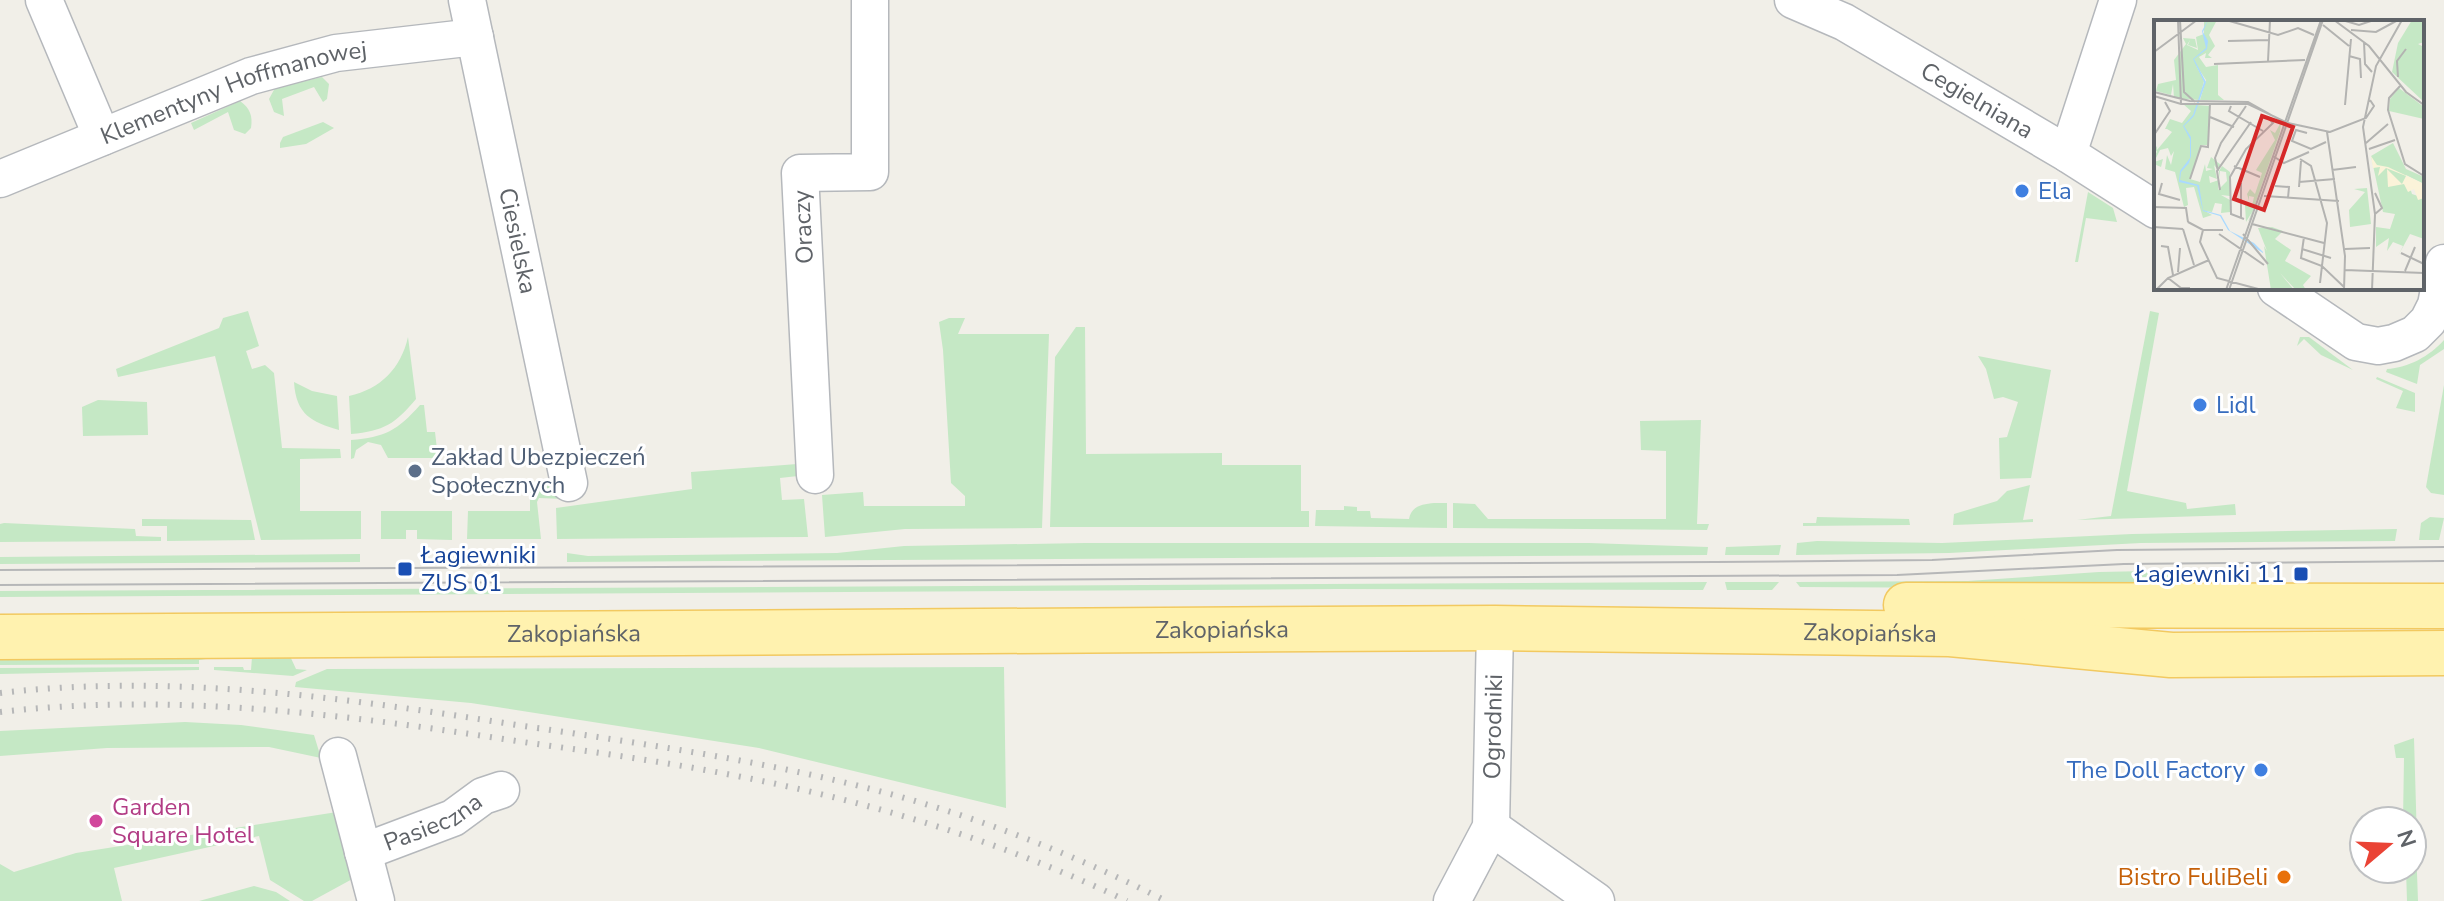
<svg xmlns="http://www.w3.org/2000/svg" width="2444" height="901" viewBox="0 0 2444 901" font-family="'Nunito Sans',sans-serif">
<rect width="100%" height="100%" fill="#f1efe8"/>
<g fill="#c5e8c5">
<polygon points="322,77 329,84 327,99 323,102 314,87 282,99 284,116 274,112 269,99 275,88"/>
<path d="M240 101C250 108 253 116 251 128L245 134 234 130 228 112 194 130 191 123Z"/>
<polygon points="323,122 334,128 306,144 280,148 280,143 283,137"/>
<polygon points="2088,192 2113,208 2117,222 2086,218 2078,262 2075,262"/>
<polygon points="248,311 259,346 246,351 252,369 265,365 274,373 282,448 340,449 341,458 300,459 300,511 361,511 361,539 261,540 215,356 118,377 116,369 219,328 223,318"/>
<polygon points="2150,311 2159,313 2127,491 2186,503 2187,509 2235,504 2236,515 2077,520 2111,516"/>
<polygon points="949,318 965,318 958,334 1049,334 1042,528 905,529 825,537 822,495 863,492 864,506 965,506 965,496 951,483 943,350 939,322"/>
<polygon points="1076,327 1085,327 1086,454 1222,453 1222,465 1301,465 1301,511 1309,511 1309,527 1050,527 1055,357"/>
<path d="M408 337 416 399C395 424 384 431 351 434L349 396C381 389 401 368 408 337Z"/>
<polygon points="2300,337 2309,337 2353,370 2321,355 2304,339 2297,346"/>
<path d="M2444 340V349L2420 365 2417 384 2386 372 2387 369C2408 368 2430 356 2444 340Z"/>
<polygon points="1978,356 2051,370 2031,478 2000,479 1999,438 2007,437 2018,402 2003,397 1994,399 1986,369"/>
<polygon points="2377,377 2415,393 2415,412 2396,408 2403,391 2376,379"/>
<path d="M294 382 312 391 337 396 339 430C312 422 296 415 294 382Z"/>
<polygon points="2444,385 2444,495 2431,493 2426,487"/>
<polygon points="98,400 147,402 148,435 83,436 82,407"/>
<path d="M420 405H424L427 432H435L438 458H388L381 445 368 442 356 450 354 458 351 459V440C385 437 397 431 420 405Z"/>
<polygon points="1701,420 1697,524 1709,524 1707,530 1453,528 1453,503 1475,504 1488,519 1666,519 1666,451 1641,450 1640,421"/>
<polygon points="797,464 798,476 780,478 782,500 804,499 808,537 557,539 556,508 692,489 691,472"/>
<polygon points="551,482 564,499 539,498 537,502 541,539 467,539 468,511 530,511 530,484"/>
<polygon points="2030,485 2023,520 2033,519 2033,522 1953,525 1954,514 1997,501 2007,491"/>
<path d="M1434 503H1447V528L1315 526 1316 510H1344V506L1357 507V511H1370L1371 518 1409 519C1411 506 1423 504 1434 503Z"/>
<polygon points="381,511 452,511 452,540 417,539 417,530 406,530 406,539 381,539"/>
<polygon points="1817,517 1909,519 1910,525 1803,526 1803,523 1816,523"/>
<polygon points="2430,517 2444,518 2439,540 2419,540 2421,523"/>
<polygon points="142,519 251,520 255,540 167,541 167,526 142,526"/>
<polygon points="4,523 135,529 136,536 161,537 161,541 0,542 0,524"/>
<polygon points="2397,529 2395,541 2141,543 1949,553 1796,555 1797,543 1817,541 1942,543 2132,534"/>
<polygon points="1085,543 1589,543 1708,547 1707,555 567,562 567,553 588,556 837,553 904,546"/>
<polygon points="1781,545 1779,555 1725,555 1726,547"/>
<polygon points="360,554 360,562 0,564 0,557"/>
<polygon points="2198,570 2199,589 1800,587 1796,582 1968,581 2099,572"/>
<polygon points="1707,582 1703,590 1337,589 0,597 0,591"/>
<polygon points="1779,582 1772,590 1727,590 1725,582"/>
<polygon points="206,654 206,659 199,660 199,664 0,665 0,660"/>
<polygon points="290,656 296,669 307,670 293,676 214,670 214,667 243,667 244,670 251,670 252,657"/>
<polygon points="199,667 199,670 0,674 0,668"/>
<polygon points="1004,667 1006,808 759,748 471,703 295,687 296,682 327,669"/>
<polygon points="185,722 241,725 314,735 321,758 269,747 107,748 0,756 0,731"/>
<polygon points="2414,738 2417,841 2412,841 2412,821 2403,821 2404,758 2396,758 2394,745"/>
<polygon points="337,812 356,877 312,901 304,901 270,880 259,836 114,868 122,901 0,901 0,864 14,872 76,853"/>
<polygon points="2412,845 2416,845 2418,901 2407,901 2406,869 2412,869"/>
<polygon points="254,886 276,892 290,901 199,901"/>
</g>
<g fill="none" stroke-linecap="round" stroke-linejoin="round">
<g stroke="#b5b8bc" stroke-width="39">
<g id="minor">
<polyline points="44,0 102,137"/>
<path id="s1" d="M467 0 569 483"/>
<path id="s2" d="M1793 0 1844 22 2068 154 2156 210"/>
<polyline points="2068,154 2118,0"/>
<path id="s3" d="M0 179 251 76 336 53 475 37"/>
<polyline points="2276,288 2356,342 2378,346 2394,343 2415,334 2428,321 2436,305 2444,263"/>
<polyline points="815,475 800,173 870,172 870,0"/>
<polyline points="338,756 376,901"/>
<polyline points="1491,827 1596,901"/>
<path id="s4" d="M363 852 453 818 483 796 501 790"/>
<path id="s5" d="M1452 901 1491 827 1495 628"/>
</g>
</g>
<g stroke="#f2c960" stroke-width="47">
<g id="major">
<polyline points="1906,605 2444,606"/>
<path id="s6" d="M0 637 1495 628 1950 634 2171 655 2444 653"/>
</g>
</g>
<use href="#minor" stroke="#fff" stroke-width="36"/>
<use href="#major" stroke="#fff2af" stroke-width="44"/>
<g stroke="#b6b7b8" stroke-width="2">
<polyline points="0,570 1715,562 1932,560 2117,550 2444,547"/>
<polyline points="0,585 1897,575 2124,564 2444,561"/>
</g>
<g stroke="#b6b7b8" stroke-width="6" stroke-dasharray="2 10" stroke-linecap="butt">
<path d="M0 693C174 673 345 698 517 725 638 743 760 760 879 791 978 817 1076 855 1166 901"/>
<path d="M0 712C176 692 349 715 523 742 594 752 666 762 737 776 872 802 1003 842 1127 901"/>
</g>
</g>
<g fill="#3f7fe0" stroke="#fff" stroke-width="3">
<circle cx="2022" cy="191" r="8"/>
<circle cx="2200" cy="405" r="8"/>
<circle cx="2261" cy="770" r="8"/>
</g>
<circle fill="#5c6f8a" stroke="#fff" stroke-width="3" cx="415" cy="471" r="8"/>
<g fill="#1a4fb4" stroke="#fff" stroke-width="3">
<rect x="397" y="561" width="16" height="16" rx="4"/>
<rect x="2293" y="566" width="16" height="16" rx="4"/>
</g>
<circle fill="#d1479c" stroke="#fff" stroke-width="3" cx="96" cy="821" r="8"/>
<circle fill="#e8710a" stroke="#fff" stroke-width="3" cx="2284" cy="877" r="8"/>
<g text-anchor="middle" dominant-baseline="central" stroke-width="6" stroke-linejoin="round" paint-order="stroke">
<g font-size="24" fill="#5f6368" stroke="#fff">
<text stroke="none"><textPath href="#s3" startOffset="250">Klementyny Hoffmanowej</textPath></text>
<text stroke="none"><textPath href="#s2" startOffset="210">Cegielniana</textPath></text>
<text transform="translate(803 227) rotate(-93)">Oraczy</text>
<text stroke="none"><textPath href="#s1" startOffset="246">Ciesielska</textPath></text>
<text stroke="none"><textPath href="#s6" startOffset="1222">Zakopiańska</textPath></text>
<text stroke="none"><textPath href="#s6" startOffset="574">Zakopiańska</textPath></text>
<text stroke="none"><textPath href="#s6" startOffset="1870">Zakopiańska</textPath></text>
<text stroke="none"><textPath href="#s5" startOffset="184">Ogrodniki</textPath></text>
<text stroke="none"><textPath href="#s4" startOffset="76">Pasieczna</textPath></text>
</g>
<g font-size="24" fill="#366cbe" stroke="#fff" text-anchor="start">
<text x="2038" y="191">Ela</text>
<text x="2216" y="405">Lidl</text>
<text x="2245" y="770" text-anchor="end">The Doll Factory</text>
</g>
<g font-size="24" fill="#4e5e75" stroke="#fff" text-anchor="start">
<text x="431" y="457">Zakład Ubezpieczeń<tspan x="431" dy="28">Społecznych</tspan></text>
</g>
<g font-size="24" fill="#164399" stroke="#fff" text-anchor="start">
<text x="421" y="555">Łagiewniki<tspan x="421" dy="28">ZUS 01</tspan></text>
<text x="2285" y="574" text-anchor="end">Łagiewniki 11</text>
</g>
<g font-size="24" fill="#b23c85" stroke="#fff" text-anchor="start">
<text x="112" y="807">Garden<tspan x="112" dy="28">Square Hotel</tspan></text>
</g>
<g font-size="24" fill="#c56008" stroke="#fff" text-anchor="end">
<text x="2268" y="877">Bistro FuliBeli</text>
</g>
</g>
<g transform="translate(2154 20)">
<rect width="270" height="270" fill="#f1efe8"/>
<path d="M50 0H63L55 15 61 26 54 35 58 38H51L52 33 45 37 52 47 64 45V75L70 80H46L52 60 42 45 50 61 45 80 20 78 19 64 17 75 2 71 4 64 22 60 20 40 32 24 29 18 41 19 43 28 34 25 36 20 33 25 44 30 42 17 50 14ZM258 0H270V22L264 24 270 27V82L238 52 244 23ZM245 68 270 87V99L235 91 236 79ZM29 84 56 86 54 125H47L36 159 46 162 51 144 52 151 59 149 53 148 57 137 67 145 64 150 60 145 63 159 55 156 56 163 65 160 64 170 73 161 72 152 66 151 65 158V151L68 146 76 152V176L67 175 76 180V192L67 193 68 184 61 183 58 192 51 191 58 195 49 198 40 167 32 168 34 185 30 187 21 152 11 149 13 135 17 145 20 131 17 136 14 128 6 130 0 142 9 139 7 147 0 144V135L3 132 1 129 3 126V130L18 112 13 109H20H11L16 99 28 103 37 91ZM120 100 127 103 126 112 96 199 94 202 98 192 92 202 91 185 98 186 100 177 95 176V181L93 174 96 169 101 174 108 153 102 150 121 120 116 110 121 113 126 104ZM239 123 252 149 270 157V164L252 155 258 174 270 178V219L256 214 244 236 249 226 239 222 233 231 235 218 222 227V207L236 209 241 194 229 192 217 136ZM213 168 217 204 196 207 195 190 211 172 200 169ZM118 207 129 211 121 219 137 230 131 241 157 256 149 265 152 270H142L126 253 140 270H117L110 226 113 231 104 208Z" fill="#c5e8c5"/>
<path d="M217 136 223 145 234 147 268 163 270 178 264 180 260 169 254 172 250 164 234 167 233 149 248 164 252 156 232 148 224 156 226 147 219 148Z" fill="#fbf3d9"/>
<path d="M54 0 49 12 54 21 53 29 40 39 52 62 40 96 30 106 37 117V136L35 143 27 152 26 160 45 165 49 190 67 195 76 211 100 223 109 232V233L74 210 66 196 49 191 43 166 25 162 26 151 36 138V119L29 106 39 95 50 62 39 39 52 28 48 11Z" fill="#aadaff"/>
<path fill="none" stroke="#b3b3b1" stroke-width="2" d="M24 0 27 84M26 0 30 72 41 82M72 0 124 15 144 8 160 15M180 0 215 26 252 72 270 85M188 0 205 5 220 0M169 5 195 26M197 10 222 12 244 0M74 21 115 20M210 22 211 44 218 52M0 32 43 0M195 36 206 39 207 58M114 41 116 0M60 44 151 40M244 57 243 41 252 29M247 65 235 78 234 90 251 144 270 156M0 72 36 81 94 82 128 101M0 76 27 84H94L134 103 176 112 212 98 220 86 216 80M191 85 197 19M77 86 75 91 109 111M56 97 80 107M173 112 191 236 190 270M153 113 142 110 138 121 157 129 172 122M0 115 16 91 11 82M212 123 234 104M215 129 241 120M119 136 130 143 155 132M146 139 157 146 173 203 166 263M80 146 106 157M178 150 202 147M64 151 61 138 67 123 92 86M36 159 47 126 54 127 56 83M145 162 181 159M8 163 5 174 26 180M87 163V197M121 166 135 167 134 178M145 167 147 141M66 170 63 151 97 102M110 176 185 181M0 187 32 188 34 202M221 194 228 188 221 173M90 199 77 194 76 157 92 129 119 103 113 97M34 202 49 210H69M98 204 170 223M0 207 29 209M29 209 40 245M49 210 46 222 63 258 108 270M65 214 110 245M89 214 114 244M150 217 147 238 168 246 190 267M7 226 14 227 19 255M148 229 177 238M191 229 216 228M247 233 270 244M191 250 270 253M251 251 261 227M24 252 26 228M14 258 27 268H36M2 270 14 258 55 240M72 270 167 0M75 270 169 0M218 270 221 194 209 107 222 46 248 0"/>
<path fill="#d62828" fill-opacity="0.15" stroke="#d62828" stroke-width="4" d="M108 96 139 107 110 190 80 179Z"/>
<rect width="270" height="270" fill="none" stroke="#5f6368" stroke-width="4"/>
</g>
<g transform="translate(2388 845) rotate(71)"><circle r="38" fill="#ffffff" stroke="#bfc1c3" stroke-width="2"/>
<path d="M0-6L14 30L0 20L-14 30Z" fill="#ea4335"/>
<text y="-12" font-size="22" font-weight="bold" text-anchor="middle" fill="#5f6368">N</text>
</g>
</svg>
